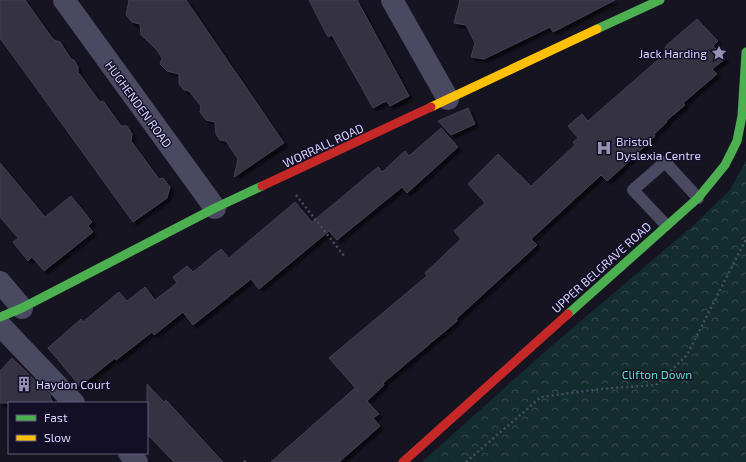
<svg xmlns="http://www.w3.org/2000/svg" width="746" height="462" viewBox="0 0 746 462" font-family="'Exo 2',sans-serif">
<defs>
<pattern id="park-crowns" width="20" height="18" patternUnits="userSpaceOnUse"><rect width="20" height="18" fill="#132c2d"/><path d="M2 6a3 3 0 1 1 6 0M12 15a3 3 0 1 1 6 0" fill="none" stroke="#354a4c"/></pattern>
<filter id="shadow"><feDropShadow dx="3.5" dy="3.5" stdDeviation="1" flood-color="#0009"/></filter>
</defs>
<rect width="100%" height="100%" fill="#161421"/>
<polygon fill="url(#park-crowns)" points="746,161 746,462 422,462 548,349 695,224 730,190"/>
<g fill="#343243" stroke="#433f54" filter="url(#shadow)">
<polygon points="0,0 25,0 50,35 54,40 60,42 71,59 74,60 78,67 78,72 99,101 104,102 121,126 127,126 132,134 131,141 159,179 163,178 170,187 167,198 133,222 0,38"/>
<polygon points="129,0 186,0 284,143 234,177 238,159 226,141 220,140 216,134 215,122 206,120 200,112 201,106 189,91 184,90 179,84 179,74 167,71 160,64 162,58 156,49 141,35 140,24 132,22 126,15"/>
<polygon points="309,0 357,0 409,96 390,106 386,101 373,108 332,35 328,37"/>
<polygon points="460,0 615,0 553,32 550,27 484,59 471,57 475,43 466,25 454,23"/>
<polygon points="697,19 718,41 713,46 725,59 712,69 717,74 683,103 685,105 666,121 667,122 654,134 655,136 623,167 607,181 601,175 531,239 537,245 456,319 457,321 383,383 384,385 367,401 379,414 373,418 380,426 339,462 271,462 355,388 359,392 329,358 427,276 425,273 461,239 454,231 485,203 468,184 498,154 531,186 575,145 573,142 578,138 568,126 582,114 588,121 667,52 664,50 667,45"/>
<polygon points="468,108 475,124 451,135 438,121"/>
<polygon points="441,128 458,147 407,193 402,187 337,240 329,231 259,289 251,279 193,325 183,312 154,335 152,332 116,360 115,358 80,386 48,348 81,319 83,322 119,292 127,301 145,287 155,300 177,283 173,277 187,266 193,272 221,249 229,258 295,202 312,222 378,167 382,172 405,151 409,156"/>
<polygon points="0,163 45,217 71,196 92,222 88,226 93,232 44,271 32,257 28,261 13,242 18,238 0,217"/>
<polygon points="12,358 49,394 53,403 0,403 0,371"/>
<polygon points="147,384 164,402 166,400 223,462 174,462 147,434"/>
</g>
<g fill="none" stroke-linecap="round" stroke-linejoin="round">
<g stroke="#44505f" stroke-width="2.5" stroke-dasharray="2 3" stroke-linecap="butt">
<polyline points="296,195 345,257"/>
<polyline points="244,462 247,459"/>
<polyline points="466,462 541,397 600,389 656,385 687,355 746,239"/>
</g>
<polyline stroke="#4a4962" stroke-width="12" points="666,225 633,190 665,162 698,198"/>
<g stroke="#4a4962" stroke-width="22">
<polyline points="64,0 215,208"/>
<polyline points="392,0 448,99"/>
<polyline points="0,282 22,308"/>
<polyline points="0,325 74,403"/>
<polyline points="129,453 137,462"/>
</g>
<g stroke="#4caf50" stroke-width="9">
<polyline points="597,29 660,0"/>
<polyline points="568,314 698,198 725,165 737,141 742,116 746,52"/>
<polyline points="0,317 22,308 215,208 262,186"/>
</g>
<polyline stroke="#ffc107" stroke-width="9" points="431,107 597,29"/>
<g stroke="#c62828" stroke-width="9">
<polyline points="262,186 431,107"/>
<polyline points="403,462 568,314"/>
</g>
</g>
<defs>
<g id="sight-bare" transform="scale(1.2)"><path d="M0-6L1.8-2.2L6-1.7L2.9 1.2L3.7 5.4L0 3.3L-3.7 5.4L-2.9 1.2L-6-1.7L-1.8-2.2Z" fill="#9591b1" stroke="#130f26" stroke-width="2.5" paint-order="stroke"/></g>
<g id="hospital-bare" transform="scale(1.2)"><path d="M-5-5h3v3.5h4V-5h3V5h-3V1.5h-4V5h-3Z" fill="#9591b1" stroke="#130f26" stroke-width="2.5" paint-order="stroke"/></g>
<g id="building-bare" transform="scale(1.2)"><path d="M-4-6H4V6H1V3H-1V6H-4ZM-2.5-4.3h1.7v1.8h-1.7ZM.8-4.3h1.7v1.8H.8ZM-2.5-1h1.7V.8h-1.7ZM.8-1h1.7V.8H.8Z" fill="#9591b1" stroke="#130f26" stroke-width="2.5" paint-order="stroke"/></g>
</defs>
<g fill-rule="evenodd">
<use href="#sight-bare" x="719" y="53"/>
<use href="#hospital-bare" x="604" y="148"/>
<use href="#building-bare" x="24" y="384"/>
</g>
<g text-anchor="middle" dominant-baseline="central" stroke-width="3" stroke-linejoin="round" paint-order="stroke">
<g font-size="12" fill="#d9d4ff" stroke="#130f26" text-anchor="start">
<text x="707" y="53" text-anchor="end">Jack Harding</text>
<text x="616" y="141">Bristol<tspan x="616" dy="14">Dyslexia Centre</tspan></text>
<text x="36" y="384">Haydon Court</text>
</g>
<g font-size="12" fill="#d9d4ff" stroke="#130f26">
<text transform="translate(139 104) rotate(54)">HUGHENDEN ROAD</text>
<text transform="translate(323 145) rotate(-25)">WORRALL ROAD</text>
<text transform="translate(601 267) rotate(-42)">UPPER BELGRAVE ROAD</text>
</g>
<g font-size="12" fill="#5fe0c0" stroke="#130f26">
<text x="657" y="374">Clifton Down</text>
</g>
</g>
<rect x="8" y="402" width="140" height="52" fill="#130f26" stroke="#625e7d"/>
<rect x="16" y="415" width="20" height="6" fill="#4caf50" stroke="#625e7d"/>
<text x="44" y="422" font-size="12" fill="#d9d4ff">Fast</text>
<rect x="16" y="435" width="20" height="6" fill="#ffc107" stroke="#625e7d"/>
<text x="44" y="442" font-size="12" fill="#d9d4ff">Slow</text>
</svg>
